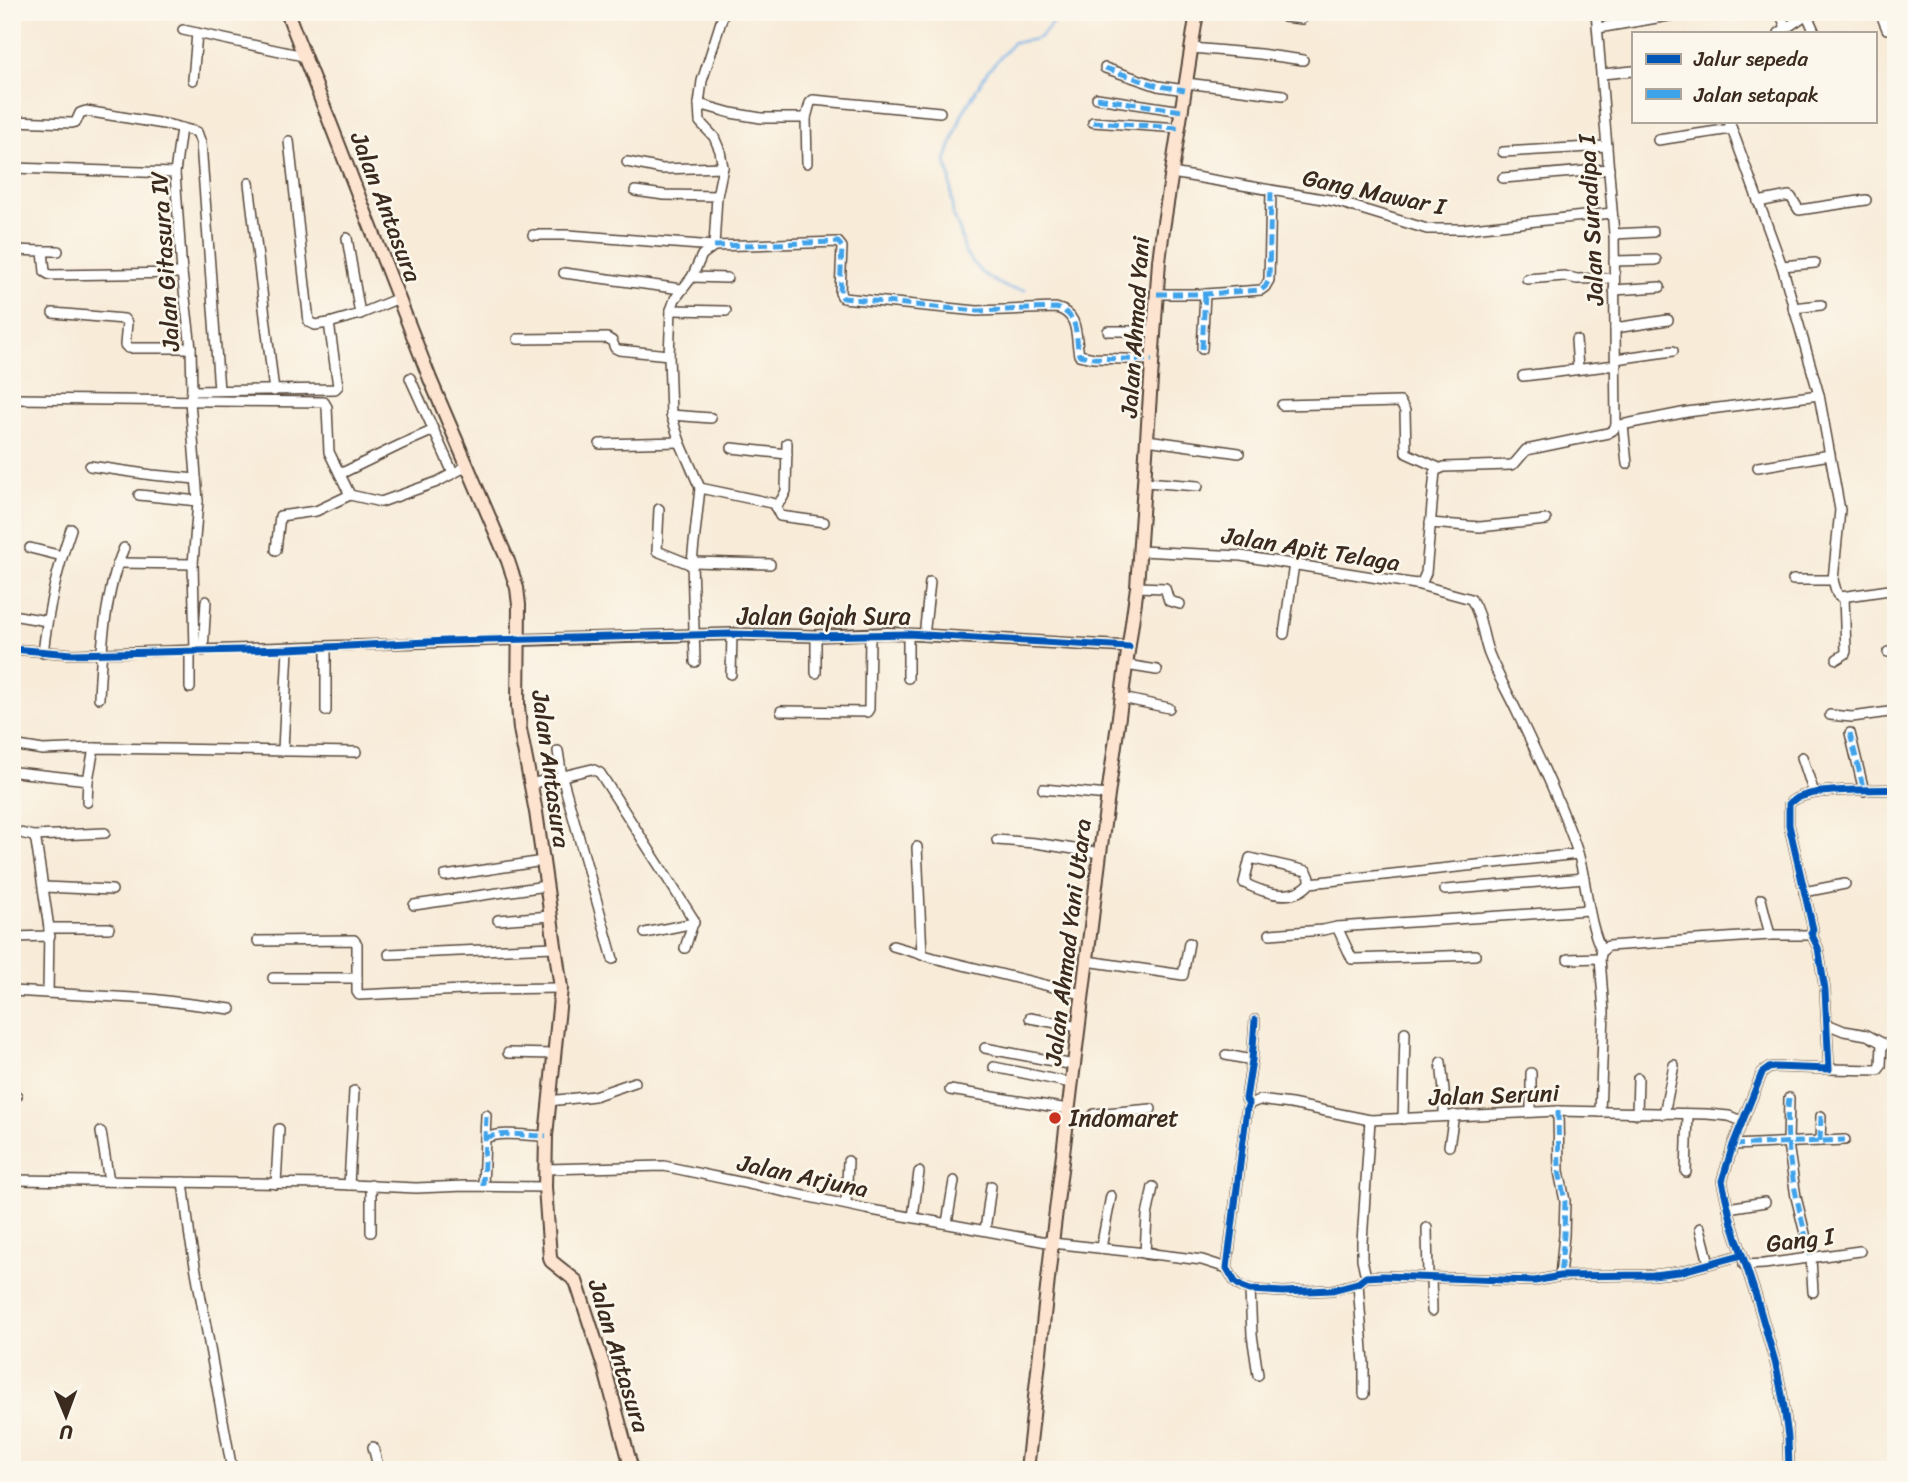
<svg xmlns="http://www.w3.org/2000/svg" width="1908" height="1482" viewBox="0 0 1908 1482" font-family="Sriracha,sans-serif">
<rect width="100%" height="100%" fill="#fbf7ec"/>
<filter id="ink" filterUnits="userSpaceOnUse"><feTurbulence type="fractalNoise" baseFrequency=".0143" numOctaves="2"/><feDisplacementMap in="SourceGraphic" scale="14" xChannelSelector="R" yChannelSelector="G"/><feConvolveMatrix kernelMatrix="1 2 1 2 8 2 1 2 1" color-interpolation-filters="sRGB"/></filter>
<filter id="wash" filterUnits="userSpaceOnUse"><feTurbulence type="fractalNoise" baseFrequency=".00686" numOctaves="4" result="noise"/><feDisplacementMap in="SourceGraphic" scale="28" xChannelSelector="R" yChannelSelector="G"/><feGaussianBlur stdDeviation="1.57" result="paint"/><feColorMatrix in="noise" values="0 0 0 0 0 0 0 0 0 0 0 0 0 0 0 0 0 1.4 0 .05"/><feComposite in="paint" operator="in"/></filter>
<g filter="url(#wash)">
<rect width="100%" height="100%" fill="#f8ebd8"/>
<g fill="none" stroke-linecap="round" stroke-linejoin="round">
<g stroke="#72afe4" stroke-width="2.5">
<polyline points="1890,30 1896,42"/>
<path d="M1025 290 1008 288 994 281 981 272 965 253 960 231 953 215 950 177 946 161 962 114 987 72 1014 42C1046 40 1041 37 1059 12"/>
</g>
</g>
</g>
<g filter="url(#ink)">
<g fill="none" stroke-linecap="round" stroke-linejoin="round">
<g stroke="#57473a" stroke-width="12">
<g id="minor">
<polyline points="1280,12 1284,17 1302,19"/>
<polyline points="1596,12 1614,234 1616,426"/>
<polyline points="1780,12 1786,28"/>
<polyline points="1880,12 1887,29 1896,28"/>
<polyline points="1807,15 1815,33"/>
<polyline points="1598,28 1692,12"/>
<polyline points="183,30 303,56"/>
<polyline points="1779,33 1810,12"/>
<polyline points="1192,48 1260,54 1303,60"/>
<polyline points="1105,68 1158,86 1185,90"/>
<polyline points="1602,74 1633,71"/>
<polyline points="193,80 197,33"/>
<polyline points="1186,83 1283,95"/>
<polyline points="1097,98 1182,111"/>
<polyline points="699,104 731,113 761,118 806,118 810,103 813,100 940,112"/>
<polyline points="806,118 807,163"/>
<polyline points="12,121 72,123 76,122 80,113 86,111 170,125 197,132 201,143 219,390"/>
<polyline points="1729,121 1782,266 1819,395 1840,510 1833,580 1837,594 1841,597 1896,589"/>
<polyline points="1093,122 1179,128"/>
<polyline points="181,128 175,173 182,273 191,348 192,391 190,401 198,501 193,564 195,651"/>
<polyline points="1658,140 1731,129"/>
<polyline points="289,141 309,322 315,325 329,323"/>
<polyline points="1503,152 1607,146"/>
<polyline points="627,162 662,169 723,167"/>
<polyline points="12,168 175,173"/>
<polyline points="1172,173 1335,201 1427,229 1463,229 1612,213"/>
<polyline points="1503,178 1609,169"/>
<polyline points="249,183 274,391"/>
<polyline points="635,191 664,195 717,196"/>
<polyline points="1758,202 1789,196 1791,197 1799,210 1866,200"/>
<polyline points="1614,234 1653,232"/>
<path d="M533 235H568L714 246 838 242 842 247 840 293 843 298 977 311 1056 308C1080 314 1075 336 1079 355L1094 358 1152 360"/>
<polyline points="347,238 360,314"/>
<polyline points="714,246 717,196 723,167 720,151 714,137 700,122 699,104 702,81 724,12"/>
<polyline points="12,250 43,251 45,272 50,275 182,273"/>
<polyline points="43,251 58,251"/>
<polyline points="1614,261 1656,260"/>
<polyline points="1782,266 1815,263"/>
<polyline points="564,273 681,289"/>
<polyline points="692,277 727,278"/>
<polyline points="1527,279 1564,276 1577,279 1614,278"/>
<polyline points="1614,290 1660,287"/>
<polyline points="1157,294 1205,294 1261,290 1265,287 1269,280 1271,191"/>
<polyline points="1793,308 1821,305"/>
<polyline points="671,310 726,311"/>
<polyline points="53,313 124,319 127,323 125,345 128,348 191,348"/>
<polyline points="1615,328 1668,320"/>
<polyline points="1108,331 1154,331"/>
<polyline points="518,339 607,338 612,341 615,348 619,350 669,355"/>
<polyline points="1576,340 1578,369"/>
<polyline points="1202,349 1205,294"/>
<polyline points="1616,359 1673,351"/>
<polyline points="1523,376 1616,365"/>
<polyline points="410,378 453,473"/>
<polyline points="192,391 335,389 338,386 329,323 360,314 399,298"/>
<polyline points="12,399 324,402 327,407 329,452 350,495 381,502 437,482 467,466"/>
<polyline points="1282,405 1400,402 1405,411 1406,453 1439,468"/>
<polyline points="671,415 711,418"/>
<polyline points="1623,425 1627,464"/>
<polyline points="1616,426 1687,412 1819,395"/>
<polyline points="1147,440 1239,453"/>
<polyline points="600,444 680,442"/>
<polyline points="732,448 787,454"/>
<polyline points="90,466 152,475 196,479"/>
<polyline points="1758,467 1830,455"/>
<polyline points="340,474 400,445 434,430"/>
<polyline points="1145,482 1198,486"/>
<polyline points="700,488 771,503 774,504 780,516 824,522"/>
<polyline points="139,495 198,501"/>
<polyline points="775,507 782,499 786,491 787,443"/>
<polyline points="659,509 657,551 692,565"/>
<polyline points="1430,523 1480,527 1546,520"/>
<polyline points="30,548 62,556"/>
<polyline points="276,550 280,516 316,511 350,495"/>
<polyline points="1140,551 1241,556 1416,584 1422,582 1426,573 1435,471 1444,467 1511,465 1515,463 1526,450 1608,433 1613,430 1616,426"/>
<polyline points="692,562 770,564"/>
<polyline points="118,563 193,564"/>
<polyline points="1793,580 1833,580"/>
<path d="M1416 584 1471 599C1482 616 1482 636 1489 654 1497 674 1508 693 1517 712 1539 758 1562 805 1578 853 1588 886 1587 921 1602 951"/>
<polyline points="1137,587 1165,588 1169,601 1180,604"/>
<polyline points="12,615 47,621"/>
<polyline points="1284,634 1294,564"/>
<polyline points="924,636 930,582"/>
<polyline points="12,649 72,654 519,640"/>
<polyline points="203,651 206,601"/>
<polyline points="1888,652 1896,652"/>
<path d="M43 653C48 610 57 569 71 529"/>
<polyline points="1837,659 1845,654 1846,651 1844,597"/>
<polyline points="695,662 692,562 700,488 680,442 671,415 669,355 671,310 675,299 692,277 702,255 714,246"/>
<polyline points="1126,665 1157,670"/>
<polyline points="816,673 816,636"/>
<polyline points="731,674 732,634"/>
<polyline points="908,678 908,634"/>
<polyline points="190,688 190,650"/>
<path d="M99 698C101 652 105 590 124 548"/>
<polyline points="1122,698 1169,708"/>
<polyline points="326,711 326,647"/>
<polyline points="781,711 867,712 869,709 870,633"/>
<polyline points="1830,715 1852,717 1896,711"/>
<polyline points="1850,733 1864,791"/>
<polyline points="12,745 43,750 94,748 356,752"/>
<polyline points="283,750 288,649"/>
<polyline points="558,751 562,777 613,959"/>
<polyline points="1802,757 1814,793"/>
<polyline points="15,772 88,780"/>
<polyline points="530,784 592,769 600,773 694,920 685,948"/>
<polyline points="1043,789 1108,795"/>
<polyline points="87,802 88,780 94,748"/>
<polyline points="12,831 33,836 36,841 49,928 48,993"/>
<polyline points="33,836 105,833"/>
<polyline points="997,840 1035,843 1100,853"/>
<polyline points="917,847 922,955"/>
<polyline points="445,876 543,861"/>
<path d="M1310 883V878L1307 871 1250 858 1244 883C1264 893 1293 903 1310 883L1578 854"/>
<polyline points="44,887 112,890"/>
<polyline points="1445,890 1584,878"/>
<polyline points="1804,892 1845,884"/>
<polyline points="1761,899 1770,935"/>
<polyline points="414,905 546,886"/>
<polyline points="498,920 551,916"/>
<polyline points="1337,927 1352,959 1475,955"/>
<polyline points="49,928 109,928"/>
<polyline points="645,933 694,923"/>
<polyline points="1270,934 1323,930 1337,927 1589,910"/>
<polyline points="12,937 50,936"/>
<polyline points="258,941 354,940 357,944 357,992 359,995 483,989 561,988"/>
<polyline points="893,946 934,958 1082,994"/>
<polyline points="389,954 554,947"/>
<polyline points="1568,959 1600,958"/>
<polyline points="1087,961 1183,975 1189,943"/>
<polyline points="273,978 357,978"/>
<polyline points="12,991 151,999 231,1009"/>
<polyline points="1030,1018 1078,1027"/>
<polyline points="1255,1020 1252,1060 1246,1099 1249,1104 1247,1108 1227,1268 1235,1282 1242,1287 1250,1290 1283,1292 1332,1290 1358,1283 1366,1277 1383,1276 1535,1281 1560,1276 1653,1275 1679,1272 1741,1255"/>
<polyline points="1827,1024 1844,1031 1867,1035 1884,1044 1896,1044"/>
<polyline points="985,1048 1074,1065"/>
<polyline points="508,1053 554,1054"/>
<polyline points="1226,1055 1252,1060"/>
<polyline points="1441,1062 1444,1091 1444,1116"/>
<polyline points="994,1067 1071,1083"/>
<polyline points="1829,1069 1878,1070 1881,1066 1882,1043"/>
<polyline points="950,1090 1068,1109"/>
<polyline points="12,1097 17,1096"/>
<polyline points="1789,1098 1788,1144 1796,1197 1811,1258 1813,1292"/>
<polyline points="549,1101 594,1096 635,1082"/>
<polyline points="1249,1104 1259,1100 1291,1104 1370,1120 1558,1111 1707,1114 1729,1116 1742,1121"/>
<polyline points="1558,1111 1559,1171 1565,1201 1564,1235 1560,1276"/>
<polyline points="1531,1112 1531,1073"/>
<polyline points="1600,1112 1604,1012 1600,958 1602,951 1608,946 1770,935 1807,935 1811,933"/>
<polyline points="1094,1114 1151,1109"/>
<polyline points="1637,1114 1638,1078"/>
<polyline points="1664,1114 1674,1065"/>
<polyline points="1403,1119 1405,1032"/>
<polyline points="101,1132 109,1181"/>
<path d="M485 1138C503 1131 527 1136 546 1136"/>
<polyline points="1820,1141 1821,1116"/>
<polyline points="1733,1145 1845,1140"/>
<polyline points="1449,1146 1454,1115"/>
<polyline points="546,1169 664,1166 866,1209 1052,1243 1145,1253 1147,1216 1153,1187"/>
<polyline points="1686,1172 1688,1114"/>
<polyline points="12,1180 330,1184 416,1188 465,1186 545,1187"/>
<polyline points="183,1182 190,1238 232,1470"/>
<polyline points="276,1184 279,1129"/>
<polyline points="349,1185 354,1091"/>
<polyline points="371,1185 371,1232"/>
<polyline points="483,1186 486,1115"/>
<polyline points="846,1204 848,1161"/>
<polyline points="1728,1208 1765,1202"/>
<polyline points="913,1217 919,1172"/>
<polyline points="947,1223 954,1181"/>
<polyline points="1427,1228 1428,1277"/>
<polyline points="1700,1228 1709,1263"/>
<polyline points="985,1230 991,1186"/>
<polyline points="1101,1248 1111,1196"/>
<polyline points="1153,1254 1202,1260 1227,1268"/>
<polyline points="1744,1265 1764,1264 1860,1251"/>
<polyline points="1366,1277 1362,1259 1362,1242 1370,1120"/>
<polyline points="1431,1278 1432,1311"/>
<polyline points="1358,1283 1364,1364 1364,1394"/>
<polyline points="1250,1290 1252,1335 1258,1375"/>
<polyline points="373,1447 379,1470"/>
<path d="M1789 1470 1788 1437 1783 1400 1776 1365 1756 1296 1732 1224 1722 1181 1733 1145 1762 1073 1769 1068 1774 1067 1829 1069 1825 990 1818 948 1811 933 1813 929 1789 825V804C1804 786 1871 791 1896 789"/>
</g>
</g>
<g stroke="#57473a" stroke-width="14">
<g id="tertiary">
<polyline points="519,640 732,634 816,636 888,633 1129,647"/>
<polyline points="1145,1253 1153,1254"/>
</g>
</g>
<g stroke="#57473a" stroke-width="16">
<g id="secondary">
<polyline points="287,12 430,379 508,561 517,588 519,605 518,706 520,729 536,812 561,988 546,1136 545,1187 550,1257 551,1261 576,1281 605,1370 632,1470"/>
<polyline points="1027,1470 1052,1243 1100,853 1137,587 1159,261 1163,229 1197,12"/>
</g>
</g>
<use href="#minor" stroke="#fff" stroke-width="9"/>
<use href="#tertiary" stroke="#fff" stroke-width="10"/>
<use href="#secondary" stroke="#fde4d1" stroke-width="12"/>
<g stroke="#3fa3ea" stroke-width="5" stroke-dasharray="10 5" stroke-linecap="butt">
<polyline points="1105,68 1158,86 1185,90"/>
<polyline points="1097,98 1182,111"/>
<polyline points="1093,122 1179,128"/>
<path d="M714 246 838 242 842 247 840 293 843 298 977 311 1056 308C1080 314 1075 336 1079 355L1094 358 1152 360"/>
<polyline points="1157,294 1205,294 1261,290 1265,287 1269,280 1271,191"/>
<polyline points="1202,349 1205,294"/>
<polyline points="1850,733 1864,791"/>
<path d="M1789 1098C1782 1152 1799 1206 1811 1258"/>
<polyline points="1558,1111 1559,1171 1565,1201 1564,1235 1560,1276"/>
<path d="M485 1138C503 1131 527 1136 546 1136"/>
<polyline points="1820,1141 1821,1116"/>
<polyline points="1733,1145 1845,1140"/>
<polyline points="483,1186 486,1115"/>
</g>
<g stroke="#fbf7ec" stroke-width="11">
<g id="cycleway">
<polyline points="12,649 72,654 288,649 447,641 732,634 816,636 908,634 1129,647"/>
<polyline points="1255,1020 1252,1060 1246,1099 1249,1104 1247,1108 1227,1268 1235,1282 1242,1287 1250,1290 1283,1292 1332,1290 1358,1283 1366,1277 1383,1276 1535,1281 1560,1276 1653,1275 1679,1272 1741,1255"/>
<path d="M1789 1470 1788 1437 1783 1400 1776 1365 1756 1296 1732 1224 1722 1181 1733 1145 1762 1073 1769 1068 1774 1067 1829 1069 1825 990 1818 948 1811 933 1813 929 1789 825V804C1804 786 1871 791 1896 789"/>
</g>
</g>
<use href="#cycleway" stroke="#0057b8" stroke-width="7"/>
</g>
</g>
<circle fill="#c8321e" stroke="#fbf7ec" stroke-width="2.5" cx="1055" cy="1118" r="7"/>
<g text-anchor="middle" dominant-baseline="central" stroke-width="5" stroke-linejoin="round" paint-order="stroke">
<g font-size="24" fill="#3b2a1e" stroke="#fbf7ec">
<text transform="translate(1374 192) rotate(12)">Gang Mawar I</text>
<text transform="translate(386 207) rotate(69)">Jalan Antasura</text>
<text transform="translate(1591 220) rotate(-93)">Jalan Suradipa I</text>
<text transform="translate(165 261) rotate(-94)">Jalan Gitasura IV</text>
<text transform="translate(1135 327) rotate(-86)">Jalan Ahmad Yani</text>
<text transform="translate(1311 549) rotate(9)">Jalan Apit Telaga</text>
<text x="824" y="616">Jalan Gajah Sura</text>
<text transform="translate(551 769) rotate(82)">Jalan Antasura</text>
<text transform="translate(1068 942) rotate(-83)">Jalan Ahmad Yani Utara</text>
<text transform="translate(1494 1095) rotate(-2)">Jalan Seruni</text>
<text transform="translate(803 1176) rotate(12)">Jalan Arjuna</text>
<text transform="translate(1800 1240) rotate(-7)">Gang I</text>
<text transform="translate(619 1356) rotate(73)">Jalan Antasura</text>
</g>
<g font-size="24" fill="#3b2a1e" stroke="#fbf7ec" text-anchor="start">
<text x="1069" y="1118">Indomaret</text>
</g>
</g>
<rect width="1908" height="1482" fill="none" stroke="#fbf7ec" stroke-width="42"/>
<rect x="1632" y="32" width="245" height="91" fill="#fbf7ec" stroke="#aea59a" stroke-width="2"/>
<rect x="1646" y="54" width="35" height="10" fill="#0057b8" stroke="#aea59a" stroke-width="2"/>
<text x="1694" y="66" font-size="21" fill="#3b2a1e">Jalur sepeda</text>
<rect x="1646" y="89" width="35" height="10" fill="#3fa3ea" stroke="#aea59a" stroke-width="2"/>
<text x="1694" y="102" font-size="21" fill="#3b2a1e">Jalan setapak</text>
<g transform="translate(66 1416) rotate(179)" stroke="#fbf7ec" stroke-width="5" paint-order="stroke">
<path d="M0-5L12 26L0 18L-12 26Z" fill="#3b2a1e"/>
<text y="-10" font-size="19" font-weight="bold" text-anchor="middle" fill="#3b2a1e">U</text>
</g>
</svg>
